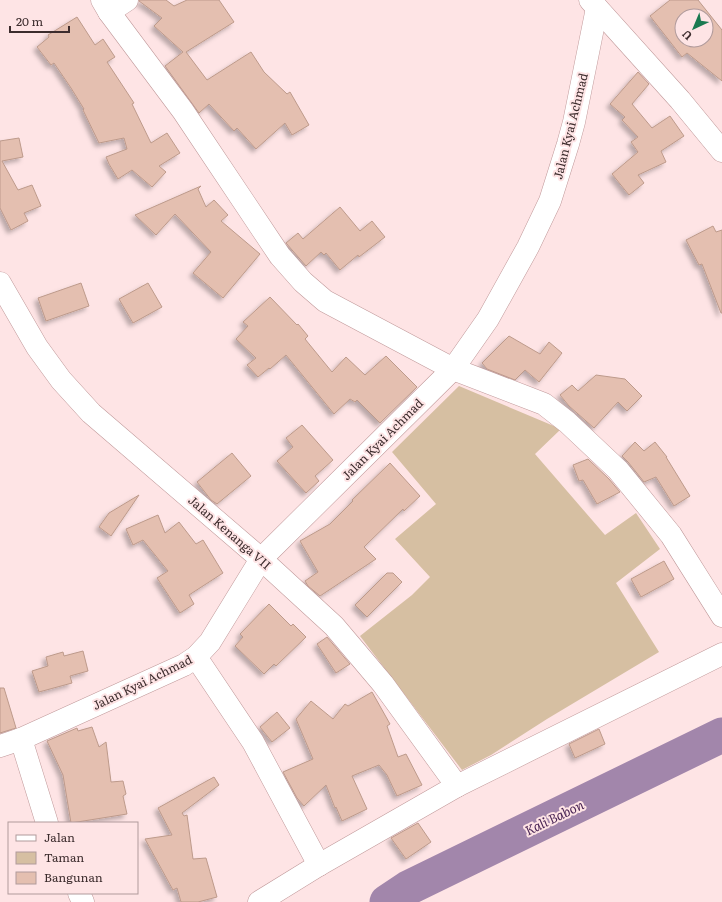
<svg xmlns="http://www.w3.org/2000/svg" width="722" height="902" viewBox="0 0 722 902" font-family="Literata,serif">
<defs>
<filter id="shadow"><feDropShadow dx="-3.5" dy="3.5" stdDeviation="2" flood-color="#0004"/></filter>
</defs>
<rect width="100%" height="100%" fill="#fee4e5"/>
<polygon fill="#d6bfa2" points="459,386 561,429 535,454 605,535 636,513 660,549 616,583 659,652 547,719 491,755 462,770 360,636 412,595 430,577 395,539 436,504 392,452"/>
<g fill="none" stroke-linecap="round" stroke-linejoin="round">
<polyline stroke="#a286ab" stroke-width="35" points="387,902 408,888 722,735"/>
</g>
<g fill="#e4bfb0" stroke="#bd9a8b" fill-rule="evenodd" filter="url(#shadow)">
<polygon points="139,0 166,0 174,6 187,0 219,0 234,22 186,52 207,80 251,52 264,72 287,94 290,92 309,125 292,135 285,123 256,149 237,128 234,131 209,104 199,113 165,66 183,52 154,26 162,18 139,1"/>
<path d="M670 0H698L722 30V81L687 53 682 57 650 16ZM682 16H706V40H682Z"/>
<polygon points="77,17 95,45 103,39 115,57 107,62 134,103 132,104 151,143 167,133 180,153 159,166 166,172 152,187 132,170 118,179 109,164 106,157 127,149 124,138 99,143 83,110 84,109 71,88 54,63 51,65 37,47 49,37 48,35"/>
<polygon points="638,72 649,84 632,104 652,128 670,116 684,136 661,151 666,162 638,175 644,183 629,195 612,174 638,152 631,142 638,137 622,120 625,117 610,104"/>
<polygon points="19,138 23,157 2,161 18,190 32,185 41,206 24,213 28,221 11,230 0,208 0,141"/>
<polygon points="201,186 198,189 206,207 214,200 228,215 221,221 260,254 223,298 193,273 211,252 175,214 156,235 135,215"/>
<polygon points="340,207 360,231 372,221 385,237 359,257 358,255 340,270 326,253 324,255 321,252 306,266 286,243 298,233 303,239"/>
<polygon points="713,226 716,232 722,230 722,313 721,313 702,264 699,265 686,240"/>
<polygon points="81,283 89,306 46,321 38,298"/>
<polygon points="148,283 162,307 133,323 119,299"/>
<polygon points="270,297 297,325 298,324 308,336 305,339 332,372 346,357 365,375 386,356 417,387 380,423 357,400 355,402 350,399 334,414 286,355 270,369 269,368 258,377 247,365 256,358 236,339 248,326 243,322"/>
<polygon points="509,336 540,354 549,342 562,353 539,382 525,370 515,380 487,369 482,363"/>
<polygon points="596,375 625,379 642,396 627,411 618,402 594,428 569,406 560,395 572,385 578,391"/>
<polygon points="302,425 333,460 315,476 319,481 306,493 277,461 293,447 286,438"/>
<polygon points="635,442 644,451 655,442 667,457 666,457 690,496 674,506 656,477 644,482 628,462 622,456"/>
<polygon points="232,453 251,476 217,504 211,500 197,482"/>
<polygon points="588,459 609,479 620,492 597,504 583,480 579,481 573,465"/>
<polygon points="390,463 420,496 404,511 403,509 364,547 376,559 320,596 308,586 305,581 318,572 300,541 330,524 353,501 352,500"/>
<polygon points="139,495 111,536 99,527 109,513"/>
<polygon points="158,515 165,533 179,522 196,544 203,540 223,573 189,595 194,604 180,613 157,578 168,571 143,540 133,545 126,529"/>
<polygon points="664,561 674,579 641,597 631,579"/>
<polygon points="387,573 393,573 402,582 367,617 355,605"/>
<polygon points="269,604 291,626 293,624 306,637 276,666 274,664 264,674 235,646 243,637 240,634"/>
<polygon points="327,637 350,664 336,673 317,644"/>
<polygon points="83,651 88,671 70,676 72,683 39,692 32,671 48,666 46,657 63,652 64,656"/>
<polygon points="0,688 4,688 16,728 0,733"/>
<polygon points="372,692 390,724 387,726 398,757 406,754 422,785 397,796 387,775 379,765 352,776 367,809 342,821 336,807 335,808 326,785 304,806 297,798 283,772 313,759 296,719 311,701 333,719 345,704 348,706"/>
<polygon points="277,712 290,728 272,742 260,727"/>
<polygon points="92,727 99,747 106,742 111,782 123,781 126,794 123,796 127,814 71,823 63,775 47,741 77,728 78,731"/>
<polygon points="599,729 605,744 575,758 569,744"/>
<polygon points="214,777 219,785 182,813 184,816 187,815 193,859 206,858 217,897 198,902 181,902 177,888 173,890 145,839 172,835 158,808"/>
<polygon points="418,823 431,842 406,859 391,838"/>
</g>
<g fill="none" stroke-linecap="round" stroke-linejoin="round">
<g stroke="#c0999a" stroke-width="23">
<g id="minor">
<polyline points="102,0 109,12 183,111 280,256 303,282 325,301 453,369 544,404 567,422 618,470 671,535 722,616"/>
<polyline points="590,0 680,100 722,151"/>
<polyline points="109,12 127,0"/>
<polyline points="0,283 37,347 61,380 91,413 261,559 334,626 383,684 457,786"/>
<polyline points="196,657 253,742 319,865"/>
<polyline points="21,739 47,823"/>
<polyline points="0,746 21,739 184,665 196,657 210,642 261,559 453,369 488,319 528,247 550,201 568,144 574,122 597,8"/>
<polyline points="79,893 83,902"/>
<polyline points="259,902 319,865 457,786 722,654"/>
</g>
</g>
<use href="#minor" stroke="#fff" stroke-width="22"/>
</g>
<g text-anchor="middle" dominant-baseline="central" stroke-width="4" stroke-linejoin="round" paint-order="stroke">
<g font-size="12" fill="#3c2c2d" stroke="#fee4e5">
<text transform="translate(570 126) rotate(-76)">Jalan Kyai Achmad</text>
<text transform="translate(382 439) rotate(-45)">Jalan Kyai Achmad</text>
<text transform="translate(230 532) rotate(41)">Jalan Kenanga VII</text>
<text transform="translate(142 682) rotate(-26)">Jalan Kyai Achmad</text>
</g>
<g font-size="13" font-style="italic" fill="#4a2555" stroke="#fee4e5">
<text transform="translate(554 817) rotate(-26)">Kali Babon</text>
</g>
</g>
<rect x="8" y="822" width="130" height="72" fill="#fee4e5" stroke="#b09a9b"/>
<rect x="16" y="835" width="20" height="6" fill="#ffffff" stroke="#b09a9b"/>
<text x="44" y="842" font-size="12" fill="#3c2c2d">Jalan</text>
<rect x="16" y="852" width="20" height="12" fill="#d6bfa2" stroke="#b09a9b"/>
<text x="44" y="862" font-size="12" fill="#3c2c2d">Taman</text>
<rect x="16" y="872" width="20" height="12" fill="#e4bfb0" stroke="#b09a9b"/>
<text x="44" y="882" font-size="12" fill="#3c2c2d">Bangunan</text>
<g transform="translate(694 28) rotate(224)"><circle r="19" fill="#fee4e5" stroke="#b09a9b"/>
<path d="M0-3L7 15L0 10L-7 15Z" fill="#1a7950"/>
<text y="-6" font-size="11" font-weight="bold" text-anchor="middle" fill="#3c2c2d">U</text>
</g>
<path d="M10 26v6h59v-6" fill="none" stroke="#3c2c2d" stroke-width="2"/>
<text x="16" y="26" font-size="12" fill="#3c2c2d" stroke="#fee4e5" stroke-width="3" paint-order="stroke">20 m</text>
</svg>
